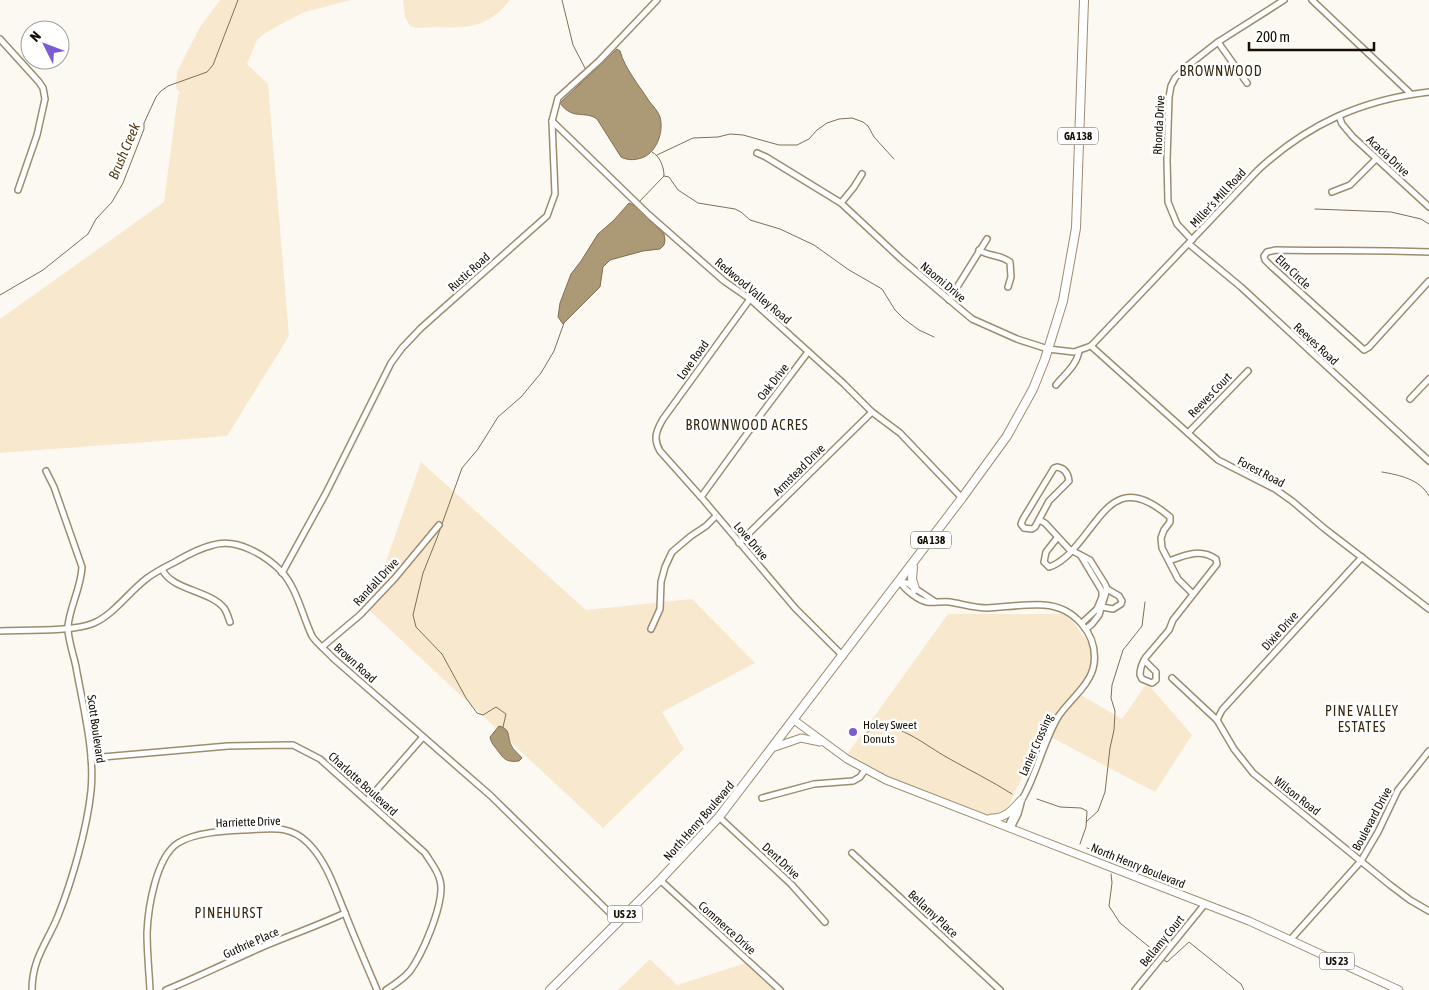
<svg xmlns="http://www.w3.org/2000/svg" width="1429" height="990" viewBox="0 0 1429 990" font-family="'Asap Condensed',sans-serif">
<rect width="100%" height="100%" fill="#fcf9f3"/>
<g fill="#f8e9ce">
<polygon points="220,0 351,0 302,13 265,33 257,40 247,64 268,84 289,336 227,436 0,453 0,319 164,202 178,95 180,93 176,88 177,72 200,27"/>
<path d="M403 0H510C491 25 470 29 441 27 430 26 420 30 410 26L405 17Z"/>
<polygon points="421,462 586,610 692,599 755,663 662,712 684,749 603,828 369,610"/>
<polygon points="948,614 1067,614 1094,650 1081,695 1122,719 1147,683 1192,735 1155,792 1043,733 999,826 903,787 845,757"/>
<polygon points="650,959 677,985 749,962 779,990 618,990"/>
</g>
<g fill="#ac9976" stroke="#7f7054">
<path d="M617 49 620 51C625 69 639 85 649 101 653 106 658 111 660 117 664 131 657 151 644 157 637 160 628 161 621 157L597 119C584 110 573 121 560 103Z"/>
<polygon points="629,203 635,206 664,234 665,240 664,245 660,249 643,251 610,260 603,267 600,287 563,324 558,317 560,303 571,274 581,261 598,234 614,220"/>
<path d="M499 726C511 729 507 736 511 745 513 750 519 754 522 758L519 761C504 763 503 757 495 747 492 743 491 742 490 737Z"/>
</g>
<g fill="none" stroke-linecap="round" stroke-linejoin="round">
<g stroke="#7f7054" stroke-width="1">
<polyline points="562,0 573,45 586,70"/>
<polyline points="657,155 693,138 718,137 730,134 743,135 779,145 797,145 809,139 817,130 827,123 839,119 852,118 863,122 868,126 874,137 894,159"/>
<polyline points="664,176 669,177 678,190 698,203 735,209 741,212 750,220 780,229 814,245 849,270 882,289 895,310 904,319 919,330 934,337"/>
<path d="M639 202 664 176C664 167 660 156 652 152"/>
<polyline points="1315,209 1391,212 1421,219 1429,224"/>
<polyline points="0,295 43,270 88,234 96,219 112,202 123,183 144,129 144,123 156,97 161,91 168,86 207,72 213,65 238,0"/>
<path d="M1382 472C1399 475 1420 479 1429 496"/>
<polyline points="503,727 506,714 496,707 483,715 477,713 466,698 442,654 416,627 413,615 423,573 437,538 462,468 478,449 498,417 521,397 541,373 554,351 564,323"/>
<path d="M865 734 878 725C905 727 925 745 948 758 969 770 992 781 1012 794"/>
<polyline points="1037,799 1060,807 1081,808 1087,811 1086,827 1080,844"/>
<polyline points="1086,822 1098,811 1105,792 1110,748 1114,730 1115,711 1111,698 1112,685 1123,650 1142,626 1145,602"/>
<polyline points="1087,848 1111,855 1111,862"/>
<polyline points="1111,874 1112,883 1109,906 1120,923 1159,955"/>
<polyline points="1164,960 1167,962 1189,942 1241,984 1244,990"/>
</g>
<g stroke="#9d8d6f" stroke-width="8">
<g id="minor">
<polyline points="1312,0 1411,94"/>
<polyline points="0,39 39,82 43,88 45,99 37,135 18,190"/>
<polyline points="1218,42 1247,83"/>
<polyline points="1339,116 1342,124 1353,137 1429,207"/>
<polyline points="552,121 649,215 724,281 750,299 843,383 872,412 900,433 962,498"/>
<path d="M757 153 766 157 841 203 901 259 972 319 1017 339 1048 349 1074 352 1091 346 1258 170C1308 124 1361 100 1429 92"/>
<polyline points="1332,192 1350,185 1376,159"/>
<polyline points="841,203 854,187 862,174"/>
<polyline points="1192,240 1177,224 1168,202 1167,160 1169,97 1171,86 1175,78 1186,67 1218,42 1284,0"/>
<polyline points="1189,244 1241,287 1429,461"/>
<path d="M979 250C989 257 1000 254 1010 262L1011 277 1008 287"/>
<path d="M1429 252C1378 250 1327 251 1276 250L1267 252 1264 256 1265 260 1270 265 1364 350 1369 347 1429 281"/>
<path d="M750 299 663 419C656 431 653 439 660 451L701 497 795 608 843 656"/>
<polyline points="949,300 987,239"/>
<polyline points="1091,346 1218,460 1275,489 1292,501 1325,529 1429,609"/>
<path d="M1056 385C1065 374 1077 365 1079 351"/>
<polyline points="1410,399 1429,379"/>
<polyline points="1188,433 1248,371"/>
<path d="M1057 467C1064 468 1068 473 1069 481L1049 501 1035 527 1032 529 1024 528 1021 524 1023 519 1054 468Z"/>
<polyline points="701,497 762,413 808,352"/>
<polyline points="1039,520 1045,523 1069,549 1090,560 1105,584 1107,589 1099,615 1092,624 1086,629"/>
<path d="M1057 538 1046 552 1044 562 1049 567C1057 565 1062 560 1068 555 1103 520 1114 469 1170 517V522L1164 530 1161 538 1162 548 1178 579 1193 594"/>
<polyline points="739,543 872,412"/>
<polyline points="1081,556 1102,591 1102,597 1097,609 1082,623"/>
<path d="M162 569C171 590 209 590 224 608 227 612 228 617 230 622"/>
<polyline points="282,573 326,493 391,363 402,348 421,328 547,216 555,194 552,121 558,98 599,61 657,0"/>
<path d="M900 582C905 590 918 600 927 602 934 603 942 601 950 602 962 604 975 608 987 608 1006 607 1025 604 1044 605 1074 607 1098 634 1094 664 1091 685 1069 700 1058 717 1044 741 1038 769 1025 794 1019 805 1012 815 1008 827"/>
<polyline points="900,582 907,583 934,601"/>
<polyline points="1102,607 1113,609 1121,604 1122,601 1119,596 1107,589"/>
<polyline points="651,629 660,609 661,582 665,567 672,552 691,536 706,526 716,516"/>
<path d="M0 631C23 630 74 632 94 623 114 614 128 593 146 579 155 572 165 567 175 562 187 555 200 548 213 545 237 538 265 555 281 571 297 588 302 615 312 636 317 644 327 651 333 658L491 796 618 921"/>
<polyline points="322,647 360,615 395,578 439,525"/>
<path d="M1144 660 1156 672V680L1152 683 1142 679 1140 675C1140 668 1142 663 1146 657L1169 630 1173 620 1217 564 1216 559C1200 548 1185 555 1169 561"/>
<polyline points="1172,678 1217,720 1234,749 1253,773 1390,885 1410,900 1429,911"/>
<polyline points="1217,720 1222,710 1362,557"/>
<path d="M91 758 228 746 293 745 320 759 425 853C432 864 441 875 441 888 441 910 423 953 410 971 403 979 394 985 386 990"/>
<polyline points="762,798 814,784 853,781 860,777 865,770"/>
<polyline points="367,801 423,737"/>
<polyline points="719,817 791,884 825,922"/>
<polyline points="1011,828 1018,814 1021,803"/>
<polyline points="852,853 1000,990"/>
<polyline points="660,880 780,990"/>
<polyline points="1291,939 1361,861 1378,832 1398,790 1429,751"/>
<path d="M32 990C32 959 47 943 58 916 72 881 87 829 91 791 95 753 83 706 76 667 74 656 67 637 68 626 70 606 81 588 82 567L54 487 46 471"/>
<path d="M150 990C149 971 147 952 147 933 148 908 156 857 178 843 196 832 224 831 245 830 270 829 289 824 308 843 327 862 335 889 345 913 355 939 366 964 377 990"/>
<path d="M166 990C198 977 228 962 260 948 288 936 317 926 345 913"/>
<polyline points="1135,990 1205,904"/>
</g>
</g>
<g stroke="#9d8d6f" stroke-width="9">
<g id="major">
<polyline points="794,720 847,759 886,780 1249,921 1399,990"/>
<polyline points="775,747 801,738 820,742"/>
<path d="M991 818C1005 819 1012 810 1021 800"/>
</g>
</g>
<g stroke="#9d8d6f" stroke-width="10">
<g id="highway">
<polyline points="913,567 912,579 915,589"/>
<polyline points="550,990 660,880 719,817 962,498 1007,436 1033,389 1045,359 1063,301 1076,228 1084,0"/>
</g>
</g>
<use href="#minor" stroke="#fff" stroke-width="5"/>
<use href="#major" stroke="#fff" stroke-width="7"/>
<use href="#highway" stroke="#fff" stroke-width="8"/>
</g>
<circle fill="#7c5ad4" stroke="#fff" stroke-width="2" cx="853" cy="732" r="5"/>
<g text-anchor="middle" dominant-baseline="central" stroke-width="5" stroke-linejoin="round" paint-order="stroke">
<g fill="#fff" stroke="#5b5750" stroke-width="1">
<rect x="1058" y="127.5" width="40" height="17" rx="4"/>
<rect x="911" y="531.5" width="40" height="17" rx="4"/>
<rect x="607.5" y="905.5" width="35" height="17" rx="4"/>
<rect x="1319.5" y="952.5" width="35" height="17" rx="4"/>
</g>
<g font-size="11" font-weight="bold" fill="#150f05">
<text x="1078" y="136">GA 138</text>
<text x="931" y="540">GA 138</text>
<text x="625" y="914">US 23</text>
<text x="1337" y="961">US 23</text>
</g>
<g font-size="12" fill="#150f05" stroke="#fff">
<text transform="translate(1159 125) rotate(-87)">Rhonda Drive</text>
<text transform="translate(1388 156) rotate(43)">Acacia Drive</text>
<text transform="translate(1218 198) rotate(-47)">Miller's Mill Road</text>
<text transform="translate(469 272) rotate(-42)">Rustic Road</text>
<text transform="translate(1293 272) rotate(43)">Elm Circle</text>
<text transform="translate(943 282) rotate(40)">Naomi Drive</text>
<text transform="translate(753 291) rotate(40)">Redwood Valley Road</text>
<text transform="translate(1316 344) rotate(43)">Reeves Road</text>
<text transform="translate(693 360) rotate(-54)">Love Road</text>
<text transform="translate(773 382) rotate(-52)">Oak Drive</text>
<text transform="translate(1210 395) rotate(-46)">Reeves Court</text>
<text transform="translate(799 470) rotate(-45)">Armstead Drive</text>
<text transform="translate(1261 472) rotate(28)">Forest Road</text>
<text transform="translate(751 541) rotate(49)">Love Drive</text>
<text transform="translate(376 582) rotate(-47)">Randall Drive</text>
<text transform="translate(1280 631) rotate(-48)">Dixie Drive</text>
<text transform="translate(355 663) rotate(42)">Brown Road</text>
<text transform="translate(96 729) rotate(82)">Scott Boulevard</text>
<text transform="translate(1036 745) rotate(-66)">Lanier Crossing</text>
<text transform="translate(363 784) rotate(42)">Charlotte Boulevard</text>
<text transform="translate(1297 796) rotate(38)">Wilson Road</text>
<text transform="translate(1372 819) rotate(-62)">Boulevard Drive</text>
<text transform="translate(699 821) rotate(-49)">North Henry Boulevard</text>
<text transform="translate(248 822) rotate(-2)">Harriette Drive</text>
<text transform="translate(781 861) rotate(43)">Dent Drive</text>
<text transform="translate(1138 866) rotate(22)">North Henry Boulevard</text>
<text transform="translate(933 914) rotate(43)">Bellamy Place</text>
<text transform="translate(727 928) rotate(42)">Commerce Drive</text>
<text transform="translate(1162 941) rotate(-51)">Bellamy Court</text>
<text transform="translate(251 943) rotate(-24)">Guthrie Place</text>
</g>
<g font-size="12" fill="#150f05" stroke="#fff" text-anchor="start">
<text x="863" y="725">Holey Sweet<tspan x="863" dy="14">Donuts</tspan></text>
</g>
<g font-size="14" letter-spacing="1" fill="#36280d" stroke="#fff">
<text x="1221" y="71">BROWNWOOD</text>
<text x="747" y="425">BROWNWOOD ACRES</text>
<text x="1362" y="711">PINE VALLEY<tspan x="1362" dy="16">ESTATES</tspan></text>
<text x="229" y="913">PINEHURST</text>
</g>
<g font-size="14" font-style="italic" fill="#4f3a0c" stroke="#fff">
<text transform="translate(124 151) rotate(-67)">Brush Creek</text>
</g>
</g>
<g transform="translate(45 45) rotate(312)"><circle r="24" fill="#ffffff" stroke="#a19f9b"/>
<path d="M0-4L9 19L0 12L-9 19Z" fill="#7c5ad4"/>
<text y="-8" font-size="14" font-weight="bold" text-anchor="middle" fill="#150f05">N</text>
</g>
<path d="M1249 42v8h125v-8" fill="none" stroke="#150f05" stroke-width="2.5"/>
<text x="1256" y="42" font-size="15" fill="#150f05" stroke="#ffffff" stroke-width="4" paint-order="stroke">200 m</text>
</svg>
